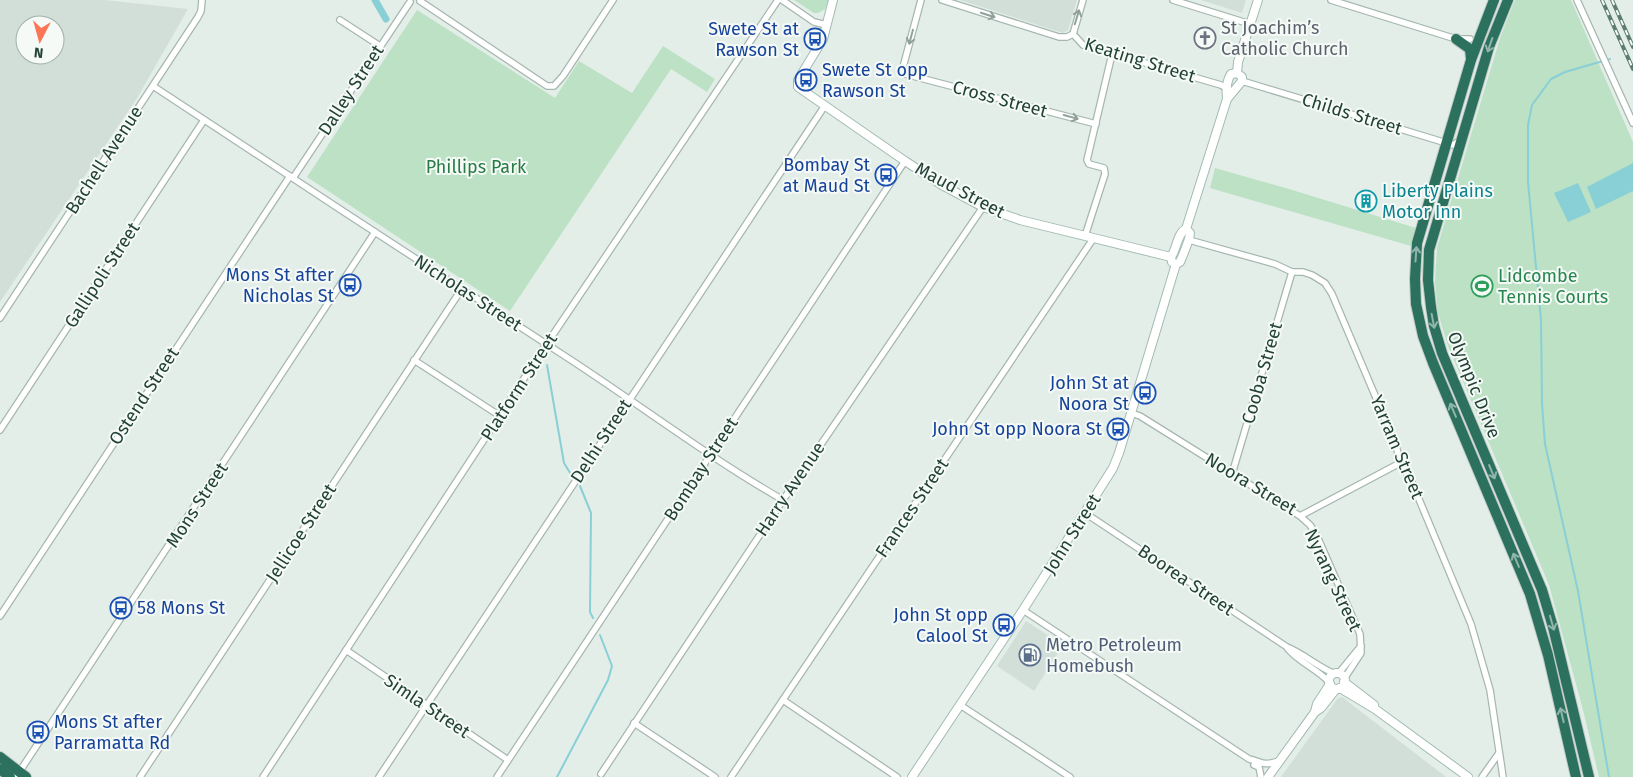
<svg xmlns="http://www.w3.org/2000/svg" width="1633" height="777" viewBox="0 0 1633 777" font-family="'Fira Sans',sans-serif">
<rect width="100%" height="100%" fill="#e4eee9"/>
<g fill="#d2ded8" fill-rule="evenodd">
<path d="M0 0H105L188 9 137 98 0 302ZM25 25H55V55H25Z"/>
<polygon points="960,0 1077,0 1068,30 1063,33"/>
<polygon points="1201,0 1246,0 1242,13"/>
<polygon points="1026,621 1063,645 1034,691 997,666"/>
<polygon points="1342,697 1446,777 1281,777 1338,698"/>
</g>
<g fill="#bce1c4">
<polygon points="794,0 828,0 825,9 818,13 814,13"/>
<polygon points="1515,0 1571,0 1633,142 1633,777 1599,777 1583,710 1549,585 1448,346 1438,313 1435,282 1437,248 1500,38"/>
<polygon points="417,10 555,98 579,61 632,93 663,46 715,79 707,92 671,69 510,311 307,177"/>
<polygon points="1215,168 1289,189 1416,228 1411,246 1210,188"/>
</g>
<g fill="#89cfd6">
<polygon points="1633,163 1633,191 1596,209 1587,187"/>
<polygon points="1578,183 1591,212 1568,222 1554,193"/>
</g>
<g fill="none" stroke-linecap="round" stroke-linejoin="round">
<g stroke="#89cfd6" stroke-width="2">
<polyline points="547,365 564,463 572,476"/>
<polyline points="580,486 591,513 590,612 593,618"/>
<polyline points="557,777 608,680 612,666 600,635"/>
<polyline points="1609,777 1578,591 1545,444 1542,404 1541,320 1528,182 1528,125 1532,105 1551,79 1565,72 1610,59"/>
</g>
<polyline stroke="#89cfd6" stroke-width="7" points="375,0 386,19"/>
<g stroke="#a6b7b0" stroke-width="8">
<g id="street">
<polyline points="782,0 814,22 827,25"/>
<polyline points="921,0 902,71 905,74 1096,124"/>
<polyline points="942,0 1059,37 1067,37 1073,34"/>
<polyline points="1173,0 1250,24"/>
<polyline points="1331,0 1456,39 1470,39"/>
<polyline points="1577,0 1633,123"/>
<polyline points="420,1 547,86 554,86 563,76 613,0"/>
<polyline points="340,20 380,46"/>
<polyline points="1073,34 1083,45 1221,85 1226,88"/>
<polyline points="1073,34 1083,0"/>
<polyline points="1242,81 1453,145 1461,140"/>
<path d="M153 86C293 179 433 270 574 362 644 408 710 458 783 500"/>
<polyline points="293,178 410,2"/>
<polyline points="1085,236 1105,174 1104,168 1089,164 1087,160 1112,54"/>
<polyline points="1189,240 1275,264 1292,272 1303,272 1312,275 1325,283 1332,294 1396,445 1400,463 1411,480 1471,624 1490,690 1503,777"/>
<polyline points="0,318 198,17 201,11 202,0"/>
<polyline points="414,360 500,416"/>
<polyline points="1131,413 1140,416 1300,516 1400,463"/>
<polyline points="0,430 204,120"/>
<polyline points="1232,474 1292,272"/>
<path d="M1085 513 1287 647C1304 654 1318 667 1335 674"/>
<polyline points="1300,516 1310,525 1317,536 1360,634 1361,653 1344,679"/>
<path d="M1023 610 1249 759C1265 763 1262 766 1279 761"/>
<polyline points="0,616 290,176"/>
<path d="M1288 649C1300 663 1317 669 1329 682"/>
<polyline points="346,650 508,760"/>
<polyline points="1338,674 1361,646"/>
<polyline points="783,700 897,777"/>
<polyline points="960,705 1070,777"/>
<polyline points="634,723 715,777"/>
<polyline points="1254,765 1259,767 1261,777"/>
<polyline points="601,774 783,500 983,207"/>
<polyline points="16,777 375,232"/>
<polyline points="140,777 461,290"/>
<polyline points="263,777 542,351 778,0"/>
<polyline points="379,777 824,107"/>
<polyline points="497,777 905,161"/>
<polyline points="731,777 1093,239"/>
<polyline points="1482,777 1499,753"/>
</g>
</g>
<g stroke="#a2bbb1" stroke-width="10">
<g id="secondary">
<polyline points="833,0 823,39 798,80 798,87 905,161 942,185 983,207 1020,220 1171,257"/>
<polyline points="1237,73 1238,62 1258,0"/>
<path d="M1227 99C1226 90 1226 81 1231 74L1237 73"/>
<polyline points="1186,229 1227,99 1242,81 1242,77 1237,73"/>
<path d="M1172 262 1171 257C1177 249 1177 233 1186 229"/>
<path d="M1176 264 1180 262C1183 255 1190 239 1190 233L1186 229"/>
<circle cx="1337" cy="681" r="8"/>
<polyline points="1344,682 1374,705"/>
<polyline points="1340,688 1375,709 1468,777"/>
<polyline points="1315,712 1321,708 1336,689"/>
<polyline points="912,777 1023,610 1113,468 1119,453 1176,264"/>
<polyline points="1268,777 1315,712 1317,704 1330,684"/>
</g>
</g>
<g stroke="#c1cac7" stroke-width="12">
<g id="highway">
<polyline points="1494,0 1471,60 1417,243 1415,279 1416,304 1423,336 1433,363 1530,594 1548,655 1576,777"/>
<polyline points="1508,0 1489,47 1429,250 1428,280 1431,307 1434,326 1442,353 1542,590 1553,627 1589,777"/>
<polyline points="1456,39 1470,49 1471,59"/>
<polyline points="0,757 26,777"/>
<polyline points="0,769 10,777"/>
</g>
</g>
<use href="#street" stroke="#fff" stroke-width="5.5"/>
<use href="#secondary" stroke="#fff" stroke-width="8"/>
<use href="#highway" stroke="#2c705e" stroke-width="10"/>
<g stroke="#5d7d72" stroke-width="4">
<g id="rail">
<polyline points="1602,0 1633,69"/>
<polyline points="1612,0 1633,47"/>
</g>
</g>
<use href="#rail" stroke="#f5faf7" stroke-width="2" stroke-dasharray="5.5" stroke-linecap="butt"/>
</g>
<defs><path id="oneway-shaft" d="M-6 0H5M1.5-3L5.5 0L1.5 3" fill="none" stroke-width="1.6" stroke-linecap="round" stroke-linejoin="round" transform="scale(1.25)"/></defs>
<g stroke="#90a09b">
<use href="#oneway-shaft" transform="translate(988 15) rotate(18)"/>
<use href="#oneway-shaft" transform="translate(1077 17) rotate(-73)"/>
<use href="#oneway-shaft" transform="translate(911 37) rotate(105)"/>
<use href="#oneway-shaft" transform="translate(1071 117) rotate(15)"/>
</g>
<g stroke="#90b5aa">
<use href="#oneway-shaft" transform="translate(1490 45) rotate(109)"/>
<use href="#oneway-shaft" transform="translate(1416 254) rotate(-86)"/>
<use href="#oneway-shaft" transform="translate(1433 321) rotate(79)"/>
<use href="#oneway-shaft" transform="translate(1453 410) rotate(-113)"/>
<use href="#oneway-shaft" transform="translate(1492 472) rotate(67)"/>
<use href="#oneway-shaft" transform="translate(1516 560) rotate(-113)"/>
<use href="#oneway-shaft" transform="translate(1552 623) rotate(74)"/>
<use href="#oneway-shaft" transform="translate(1562 715) rotate(-103)"/>
</g>
<defs>
<g id="church-ring" transform="scale(1.125)"><circle r="9.5" fill="#f5faf7" stroke="#6b7280" stroke-width="1.5"/><path d="M-1.2-6h2.4v3.5h3.3v2.4h-3.3V6h-2.4V-.1h-3.3v-2.4h3.3Z" fill="#6b7280"/></g>
<g id="bus-ring" transform="scale(1.125)"><circle r="9.5" fill="#f5faf7" stroke="#1a4fb4" stroke-width="1.5"/><path d="M-5-6H5V4H4V6H2V4H-2V6H-4V4H-5ZM-3.5-4V0h7V-4ZM-3.5 1.2v1.5H-2V1.2ZM2 1.2v1.5H3.5V1.2Z" fill="#1a4fb4"/></g>
<g id="building-ring" transform="scale(1.125)"><circle r="9.5" fill="#f5faf7" stroke="#0f9aa8" stroke-width="1.5"/><path d="M-4-6H4V6H1V3H-1V6H-4ZM-2.5-4.3h1.7v1.8h-1.7ZM.8-4.3h1.7v1.8H.8ZM-2.5-1h1.7V.8h-1.7ZM.8-1h1.7V.8H.8Z" fill="#0f9aa8"/></g>
<g id="stadium-ring" transform="scale(1.125)"><circle r="9.5" fill="#f5faf7" stroke="#2e9e5b" stroke-width="1.5"/><path d="M0-5a6.5 5 0 1 0 0 10a6.5 5 0 1 0 0-10ZM-3.5-1.8h7v3.6h-7Z" fill="#2e9e5b"/></g>
<g id="fuel-ring" transform="scale(1.125)"><circle r="9.5" fill="#f5faf7" stroke="#5c6f8a" stroke-width="1.5"/><path d="M-5.5-6h7V0h2V4h1.3V-2.5L3-4.5l.8-.8L6-3V5H2.5V1h-1V6h-7ZM-4.2-4.7v3.2H.2V-4.7Z" fill="#5c6f8a"/></g>
</defs>
<g fill-rule="evenodd">
<use href="#church-ring" x="1205" y="38"/>
<use href="#bus-ring" x="815" y="39"/>
<use href="#bus-ring" x="806" y="80"/>
<use href="#bus-ring" x="886" y="175"/>
<use href="#building-ring" x="1366" y="201"/>
<use href="#bus-ring" x="350" y="285"/>
<use href="#stadium-ring" x="1482" y="286"/>
<use href="#bus-ring" x="1145" y="393"/>
<use href="#bus-ring" x="1118" y="429"/>
<use href="#bus-ring" x="121" y="608"/>
<use href="#bus-ring" x="1004" y="625"/>
<use href="#fuel-ring" x="1030" y="655"/>
<use href="#bus-ring" x="38" y="732"/>
</g>
<g text-anchor="middle" dominant-baseline="central" stroke-width="4" stroke-linejoin="round" paint-order="stroke">
<g font-size="18" fill="#5b616d" stroke="#f5faf7" text-anchor="start">
<text x="1221" y="28">St Joachim’s<tspan x="1221" dy="21">Catholic Church</tspan></text>
</g>
<g font-size="18" fill="#164399" stroke="#f5faf7" text-anchor="end">
<text x="799" y="29">Swete St at<tspan x="799" dy="21">Rawson St</tspan></text>
<text x="822" y="70" text-anchor="start">Swete St opp<tspan x="822" dy="21">Rawson St</tspan></text>
<text x="870" y="165">Bombay St<tspan x="870" dy="21">at Maud St</tspan></text>
<text x="334" y="275">Mons St after<tspan x="334" dy="21">Nicholas St</tspan></text>
<text x="1129" y="383">John St at<tspan x="1129" dy="21">Noora St</tspan></text>
<text x="1102" y="429">John St opp Noora St</text>
<text x="137" y="608" text-anchor="start">58 Mons St</text>
<text x="988" y="615">John St opp<tspan x="988" dy="21">Calool St</tspan></text>
<text x="54" y="722" text-anchor="start">Mons St after<tspan x="54" dy="21">Parramatta Rd</tspan></text>
</g>
<g font-size="18" fill="#224237" stroke="#f5faf7">
<text transform="translate(1140 60) rotate(17)">Keating Street</text>
<text transform="translate(351 90) rotate(-57)">Dalley Street</text>
<text transform="translate(1000 99) rotate(15)">Cross Street</text>
<text transform="translate(1352 114) rotate(17)">Childs Street</text>
<text transform="translate(104 160) rotate(-57)">Bachell Avenue</text>
<text transform="translate(960 190) rotate(28)">Maud Street</text>
<text transform="translate(102 275) rotate(-57)">Gallipoli Street</text>
<text transform="translate(468 293) rotate(33)">Nicholas Street</text>
<text transform="translate(1262 373) rotate(-74)">Cooba Street</text>
<text transform="translate(1474 385) rotate(68)">Olympic Drive</text>
<text transform="translate(519 387) rotate(-57)">Platform Street</text>
<text transform="translate(144 396) rotate(-57)">Ostend Street</text>
<text transform="translate(601 441) rotate(-57)">Delhi Street</text>
<text transform="translate(1397 447) rotate(67)">Yarram Street</text>
<text transform="translate(701 469) rotate(-57)">Bombay Street</text>
<text transform="translate(1251 484) rotate(31)">Noora Street</text>
<text transform="translate(790 489) rotate(-56)">Harry Avenue</text>
<text transform="translate(197 505) rotate(-57)">Mons Street</text>
<text transform="translate(912 508) rotate(-56)">Frances Street</text>
<text transform="translate(301 533) rotate(-57)">Jellicoe Street</text>
<text transform="translate(1072 534) rotate(-58)">John Street</text>
<text transform="translate(1186 580) rotate(34)">Boorea Street</text>
<text transform="translate(1333 580) rotate(65)">Nyrang Street</text>
<text transform="translate(427 706) rotate(34)">Simla Street</text>
</g>
<g font-size="18" fill="#297b45" stroke="#f5faf7">
<text x="476" y="167">Phillips Park</text>
</g>
<g font-size="18" fill="#0d838f" stroke="#f5faf7" text-anchor="start">
<text x="1382" y="191">Liberty Plains<tspan x="1382" dy="21">Motor Inn</tspan></text>
</g>
<g font-size="18" fill="#27864d" stroke="#f5faf7" text-anchor="start">
<text x="1498" y="276">Lidcombe<tspan x="1498" dy="21">Tennis Courts</tspan></text>
</g>
<g font-size="18" fill="#4e5e75" stroke="#f5faf7" text-anchor="start">
<text x="1046" y="645">Metro Petroleum<tspan x="1046" dy="21">Homebush</tspan></text>
</g>
</g>
<g transform="translate(40 40) rotate(186)"><circle r="24" fill="#f5faf7" stroke="#a1b0aa"/>
<path d="M0-4L9 19L0 12L-9 19Z" fill="#fa7657"/>
<text y="-8" font-size="14" font-weight="bold" text-anchor="middle" fill="#224237">N</text>
</g>
</svg>
